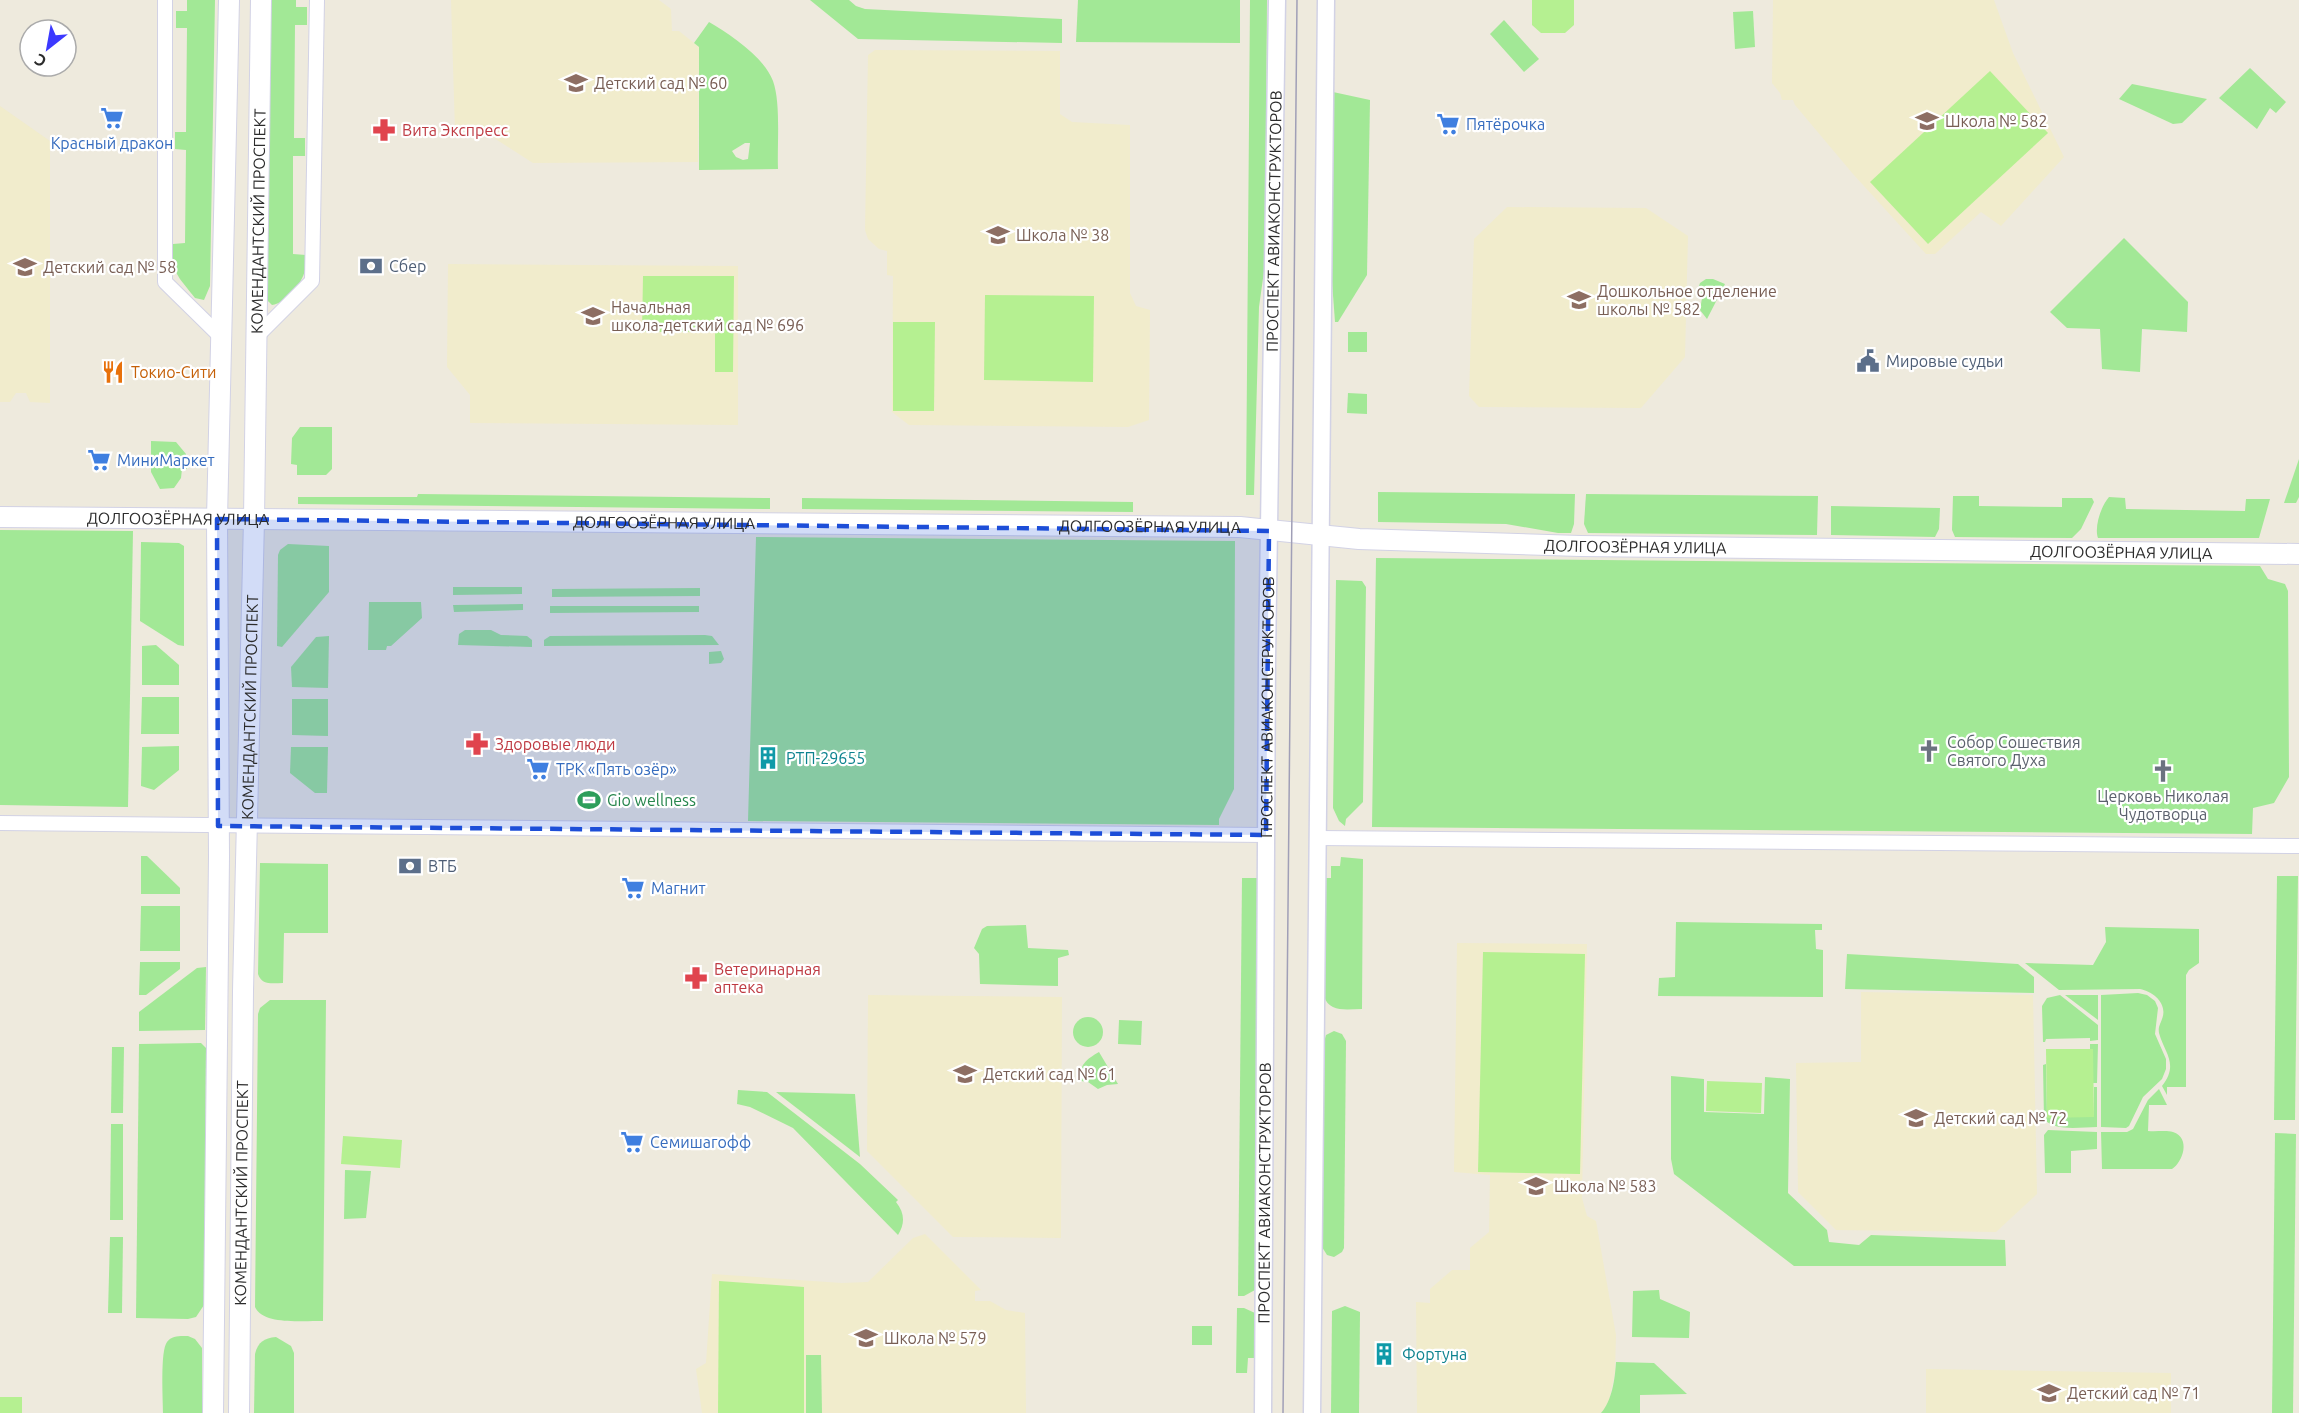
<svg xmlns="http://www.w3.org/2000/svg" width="2299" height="1413" viewBox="0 0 2299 1413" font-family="Ubuntu,sans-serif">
<rect width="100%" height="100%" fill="#eeeadd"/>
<g fill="#f1eccc">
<polygon points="451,0 659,0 671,9 672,31 679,31 699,47 698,162 533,163 483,131 455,131"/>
<polygon points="1773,0 1994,0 2013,53 2064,157 2001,226 1981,212 1935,254 1926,254 1853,174 1795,105 1793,100 1782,100 1780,93 1772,83"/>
<polygon points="875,50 1060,51 1060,114 1072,122 1130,125 1130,293 1136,306 1150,310 1149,420 1128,427 909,425 892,412 893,276 887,275 887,251 879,249 868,239 865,230 868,55"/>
<polygon points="0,106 50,141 50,403 30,402 26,393 16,393 10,402 0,402"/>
<polygon points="1507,207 1646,208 1688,236 1685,357 1641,408 1479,407 1469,396 1474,239"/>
<polygon points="448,264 738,266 738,425 470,423 470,395 447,367"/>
<polygon points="1457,943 1587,944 1582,1198 1587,1216 1596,1221 1616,1335 1615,1372 1608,1406 1601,1413 1417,1413 1416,1302 1430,1303 1430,1289 1452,1270 1470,1270 1470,1248 1489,1232 1490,1175 1454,1172"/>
<polygon points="1861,992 2033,995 2037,1194 1996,1232 1836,1230 1798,1192 1796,1063 1861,1062"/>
<polygon points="868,995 1062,997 1061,1238 953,1237 867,1151"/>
<polygon points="925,1234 981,1290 975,1291 975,1301 990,1301 1006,1310 1025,1313 1026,1413 702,1413 696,1369 706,1363 712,1274 842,1283 868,1282 913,1238"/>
<polygon points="1926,1369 2171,1373 2171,1413 1926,1413"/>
</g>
<g fill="#a2e896" fill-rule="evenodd">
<path d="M187 0H215L210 286 204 300 195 298C178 276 171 273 173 244L185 243 186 150 175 149V132H186L187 28H176V11H187Z"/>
<path d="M267 0H296V7H307V25H295L294 138H305V156H293V254L306 255C306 260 307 265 305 270 302 284 286 303 272 305L266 299Z"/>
<polygon points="810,0 849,0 856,6 865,9 1062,19 1062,43 858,39"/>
<polygon points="1078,0 1240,0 1240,43 1076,42"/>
<polygon points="1250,0 1267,0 1265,264 1259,307 1254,495 1246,495"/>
<polygon points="1753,11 1755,47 1735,49 1733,12"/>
<polygon points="1504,20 1539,59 1524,72 1490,34"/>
<path d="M709 22C731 35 764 57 773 81 781 103 777 145 778 169L699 170V47L694 43ZM745 143H750L748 159 743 160 736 157 732 151Z"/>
<polygon points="2250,68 2286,102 2276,113 2270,108 2257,129 2219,98"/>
<polygon points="2132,84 2207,99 2182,123 2173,124 2119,99"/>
<polygon points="1333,92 1370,100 1367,275 1338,322 1335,322 1331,268"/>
<polygon points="2124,238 2188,302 2187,332 2142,329 2140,372 2102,369 2100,329 2067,328 2050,312"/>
<polygon points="1706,279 1713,279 1725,284 1707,319 1700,310 1702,298 1698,289 1700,283"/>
<rect x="1348" y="332" width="19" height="20"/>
<polygon points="1348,393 1367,394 1367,414 1347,413"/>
<polygon points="300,427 332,427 332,469 326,475 297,475 297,465 291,464 292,438"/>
<polygon points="151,441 176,442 186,454 187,469 182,469 181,478 174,488 160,489 151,472"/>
<polygon points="2299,459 2299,497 2296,503 2284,503"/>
<polygon points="1378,492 1575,494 1574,524 1571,533 1558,533 1506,524 1378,522"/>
<polygon points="418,494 770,498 770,509 298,504 298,497 417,497"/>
<polygon points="1586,494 1818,496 1817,535 1588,533 1584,524"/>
<polygon points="1953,496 1979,496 1979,506 2062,507 2062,498 2092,498 2094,502 2081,529 2072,538 1955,537 1952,530"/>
<path d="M2109 497 2125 498 2126 509 2245 511 2246 499H2270L2259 538H2098C2094 527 2101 506 2109 497Z"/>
<polygon points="802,498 1133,502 1133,512 802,509"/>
<polygon points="1831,506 1940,508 1939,529 1935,537 1831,535"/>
<polygon points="0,530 133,531 128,807 0,805"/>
<polygon points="756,537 1235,541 1234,789 1219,819 1219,825 748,821"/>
<polygon points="141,542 179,543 184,546 184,646 178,645 140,621"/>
<polygon points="288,544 329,546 329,592 282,647 277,646 278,555 280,550"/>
<polygon points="1376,558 2260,566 2268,579 2285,584 2288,591 2289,777 2274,803 2253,808 2252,834 1372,827"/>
<polygon points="1336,580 1362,581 1366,587 1363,802 1346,819 1345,826 1339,821 1333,808"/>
<polygon points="453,587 522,587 522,594 453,595"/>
<polygon points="700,588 700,596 552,597 552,589"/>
<polygon points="369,602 421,602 422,618 391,646 387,646 386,650 368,650"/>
<polygon points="523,604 523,610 454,612 453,605"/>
<polygon points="699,606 699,612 550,613 550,606"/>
<polygon points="465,630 491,630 501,635 527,636 532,640 532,647 458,645 459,634"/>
<polygon points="705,635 712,636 719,645 544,646 544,640 550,636"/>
<polygon points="329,636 328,688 292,687 291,667 316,637"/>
<polygon points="156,645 179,665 179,685 142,685 142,646"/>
<polygon points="721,651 724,659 721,663 709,664 709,652"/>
<polygon points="142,697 179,697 179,734 141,734"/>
<polygon points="292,699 328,699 328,736 292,735"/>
<polygon points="179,746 179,770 154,790 141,786 142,747"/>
<polygon points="291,747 328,747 327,793 315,793 290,773"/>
<polygon points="141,856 147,856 180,888 180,894 141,894"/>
<path d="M1341 857 1363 859 1362 1009C1347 1009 1329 1013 1324 996L1325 878H1331V866H1340Z"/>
<path d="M260 863 328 864V933H284L283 983C273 983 262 986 258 974Z"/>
<polygon points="2277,876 2298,876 2295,1120 2274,1120"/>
<polygon points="1242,878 1258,878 1255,1290 1244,1296 1238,1296"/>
<polygon points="141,906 180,906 180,951 140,951"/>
<polygon points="1676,922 1822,924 1822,930 1815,930 1816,949 1823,950 1823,997 1658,996 1659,978 1675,977"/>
<polygon points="1026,925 1028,948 1068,950 1069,955 1058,958 1058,986 980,984 979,954 974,948 982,929 987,926"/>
<path d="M2105 927 2199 929V963L2189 970 2186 975V1087H2167V1095L2162 1086C2179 1064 2165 1054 2159 1033 2158 1027 2160 1025 2162 1019 2168 1004 2154 992 2140 989L2059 990 2025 963 2093 965 2106 942Z"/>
<polygon points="1847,954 2018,964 2034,977 2034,993 1845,989"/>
<polygon points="140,962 180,962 180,969 146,995 139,995"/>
<polygon points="206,967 205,1030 139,1031 139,1012 197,968"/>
<polygon points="2138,993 2147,995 2155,1001 2158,1008 2155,1034 2166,1059 2166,1069 2162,1079 2143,1097 2129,1126 2126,1128 2101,1127 2101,995"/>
<polygon points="2060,995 2098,1025 2098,1040 2090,1041 2090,1038 2046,1039 2045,1042 2043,1042 2042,1006 2047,998"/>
<polygon points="2065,995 2098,995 2098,1020"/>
<path d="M270 1000H326L323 1321C304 1320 264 1326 255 1307L258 1014 260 1008Z"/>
<circle cx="1088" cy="1032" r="15"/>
<polygon points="1119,1020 1142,1021 1141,1045 1118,1044"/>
<polygon points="1334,1031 1342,1034 1346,1041 1344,1248 1342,1252 1334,1257 1327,1255 1322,1247 1324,1042 1326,1035"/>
<polygon points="201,1043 206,1048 204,1305 196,1317 188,1319 136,1318 139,1044"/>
<polygon points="2090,1044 2098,1044 2097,1083 2093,1083 2093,1049 2090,1049"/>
<polygon points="112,1047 124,1047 123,1113 111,1113"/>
<path d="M1099 1052 1118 1084 1107 1085 1098 1089 1088 1082 1081 1081C1078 1065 1087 1059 1099 1052Z"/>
<path d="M2046 1064 2047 1117H2094V1087H2097V1127C2081 1127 2055 1132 2044 1119L2043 1065Z"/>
<polygon points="1671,1076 1704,1079 1704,1112 1764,1114 1765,1077 1790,1079 1788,1193 1827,1230 1829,1242 1859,1245 1871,1235 2005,1240 2006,1266 1794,1266 1674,1174 1671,1159"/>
<path d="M2159 1089 2167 1105H2149L2148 1131C2156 1132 2166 1130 2173 1132 2191 1138 2183 1162 2172 1169H2102L2101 1132H2127L2133 1129 2148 1100Z"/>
<path d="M738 1090 767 1092 860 1164 898 1200 896 1202C905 1213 905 1224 898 1235L793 1128 750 1107 737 1104Z"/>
<polygon points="776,1092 855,1094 860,1157"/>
<polygon points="111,1124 123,1124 123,1220 110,1220"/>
<polygon points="2048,1130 2097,1132 2097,1149 2071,1151 2071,1173 2045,1173 2044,1135"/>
<polygon points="2275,1133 2296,1134 2293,1413 2272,1413"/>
<polygon points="345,1170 371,1171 366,1218 344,1219"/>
<polygon points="110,1237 123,1237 122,1313 108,1313"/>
<polygon points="1659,1290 1660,1299 1690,1312 1689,1338 1632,1337 1633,1291"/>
<polygon points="1345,1306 1360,1312 1359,1413 1331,1413 1332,1311"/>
<polygon points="1237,1308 1244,1308 1255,1313 1255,1358 1248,1358 1247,1373 1236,1373"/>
<rect x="1192" y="1326" width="20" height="19"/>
<path d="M188 1336 195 1339 202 1348V1413H163C163 1400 160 1351 167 1342 172 1335 181 1336 188 1336Z"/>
<path d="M276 1337 291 1346 294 1353V1413H254L255 1354C258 1342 264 1338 276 1337Z"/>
<polygon points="806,1355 821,1355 822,1413 806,1413"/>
<path d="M1616 1362 1654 1363 1687 1394 1640 1395V1413H1601C1612 1401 1615 1379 1616 1362Z"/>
</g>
<g fill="#b5f091">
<polygon points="1532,0 1574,0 1574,25 1565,33 1541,33 1532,25"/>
<polygon points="1990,71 2048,133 1928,244 1870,182"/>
<polygon points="643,276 734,276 733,372 715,372 715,332 642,332"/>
<polygon points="985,295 1094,296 1093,382 984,380"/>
<polygon points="893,322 935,322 934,411 893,411"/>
<polygon points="1483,952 1585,954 1580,1174 1478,1172"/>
<polygon points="2046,1049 2093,1049 2094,1117 2047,1118"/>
<polygon points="1707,1081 1762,1083 1761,1113 1706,1111"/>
<polygon points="343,1136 402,1140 400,1168 341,1164"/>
<polygon points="719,1281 804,1287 804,1413 718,1413"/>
<rect x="0" y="1397" width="22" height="16"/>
</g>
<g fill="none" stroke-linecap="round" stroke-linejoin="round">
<g stroke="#d2d2e5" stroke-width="16">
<g id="minor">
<polyline points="165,0 165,282 221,337"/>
<polyline points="256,337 312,281 317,0"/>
<polyline points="0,823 1266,835"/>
<polyline points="1318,838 2299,846"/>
</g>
</g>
<g stroke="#d2d2e5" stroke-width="19">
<g id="tertiary">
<path id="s1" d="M1263 1413 1267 659 1277 0"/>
<polyline points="1312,1413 1326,0"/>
</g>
</g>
<g stroke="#d2d2e5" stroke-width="22">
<g id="secondary">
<path id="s2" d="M0 517 1240 527 1359 539 1580 546 2299 554"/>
<polyline points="213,1413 219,856 217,519 229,0"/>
<path id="s3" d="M239 1413 243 991 254 519 261 0"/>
</g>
</g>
<use href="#minor" stroke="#fff" stroke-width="14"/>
<use href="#tertiary" stroke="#fff" stroke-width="16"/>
<use href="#secondary" stroke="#fff" stroke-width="20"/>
<polyline stroke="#a09fb7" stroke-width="1.5" points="1283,1413 1297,0"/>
</g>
<path fill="#1d4ed8" fill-opacity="0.2" stroke="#1d4ed8" stroke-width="4.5" stroke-dasharray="12 8" stroke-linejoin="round" d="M217 519 1269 531 1266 835 218 826Z"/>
<defs>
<g id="school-bare" transform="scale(1.8)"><path d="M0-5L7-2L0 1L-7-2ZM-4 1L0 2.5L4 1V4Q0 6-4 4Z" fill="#8d6e63" stroke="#fff" stroke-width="2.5" paint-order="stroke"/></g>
<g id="supermarket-bare" transform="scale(1.8)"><path d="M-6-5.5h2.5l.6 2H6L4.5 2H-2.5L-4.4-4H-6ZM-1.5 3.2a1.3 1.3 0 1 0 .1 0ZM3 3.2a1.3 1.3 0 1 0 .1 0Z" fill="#3f7fe0" stroke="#fff" stroke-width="2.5" paint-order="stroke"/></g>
<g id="pharmacy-bare" transform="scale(1.8)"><path d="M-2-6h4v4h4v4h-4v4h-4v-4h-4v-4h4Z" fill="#e0444e" stroke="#fff" stroke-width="2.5" paint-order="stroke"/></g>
<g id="bank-bare" transform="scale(1.8)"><path d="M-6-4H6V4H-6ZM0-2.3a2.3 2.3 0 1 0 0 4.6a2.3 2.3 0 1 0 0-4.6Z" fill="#5c6f8a" stroke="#fff" stroke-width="2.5" paint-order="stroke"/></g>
<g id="civic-bare" transform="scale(1.8)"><path d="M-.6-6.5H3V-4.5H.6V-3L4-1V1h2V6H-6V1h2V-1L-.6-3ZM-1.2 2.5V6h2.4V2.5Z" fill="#5c6f8a" stroke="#fff" stroke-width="2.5" paint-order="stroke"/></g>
<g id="restaurant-bare" transform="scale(1.8)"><path d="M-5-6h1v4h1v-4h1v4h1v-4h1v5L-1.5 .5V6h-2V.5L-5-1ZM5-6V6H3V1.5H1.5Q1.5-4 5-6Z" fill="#e8710a" stroke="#fff" stroke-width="2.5" paint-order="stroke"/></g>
<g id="church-bare" transform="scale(1.8)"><path d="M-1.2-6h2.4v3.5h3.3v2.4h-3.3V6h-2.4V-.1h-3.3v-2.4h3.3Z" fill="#6b7280" stroke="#fff" stroke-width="2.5" paint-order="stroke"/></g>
<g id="building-bare" transform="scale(1.8)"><path d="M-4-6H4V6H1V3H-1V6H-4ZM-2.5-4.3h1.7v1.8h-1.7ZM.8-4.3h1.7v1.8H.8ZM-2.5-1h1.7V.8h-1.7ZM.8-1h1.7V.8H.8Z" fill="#0f9aa8" stroke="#fff" stroke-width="2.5" paint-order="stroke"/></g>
<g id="stadium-bare" transform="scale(1.8)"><path d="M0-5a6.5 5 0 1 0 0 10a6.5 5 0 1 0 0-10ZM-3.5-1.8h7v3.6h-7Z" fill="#2e9e5b" stroke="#fff" stroke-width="2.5" paint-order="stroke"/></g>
</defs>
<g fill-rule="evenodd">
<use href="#school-bare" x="576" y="83"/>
<use href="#supermarket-bare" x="112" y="118"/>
<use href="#school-bare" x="1927" y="121"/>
<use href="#supermarket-bare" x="1448" y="124"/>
<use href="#pharmacy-bare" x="384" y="130"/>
<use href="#school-bare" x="998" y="235"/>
<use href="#bank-bare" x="371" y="266"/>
<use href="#school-bare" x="25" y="267"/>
<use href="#school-bare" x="1579" y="300"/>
<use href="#school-bare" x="593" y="316"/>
<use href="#civic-bare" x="1868" y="361"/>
<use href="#restaurant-bare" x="113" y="372"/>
<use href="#supermarket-bare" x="99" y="460"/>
<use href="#pharmacy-bare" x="477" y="744"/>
<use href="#church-bare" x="1929" y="751"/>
<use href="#building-bare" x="768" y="758"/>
<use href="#supermarket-bare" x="538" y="769"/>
<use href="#church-bare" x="2163" y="771"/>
<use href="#stadium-bare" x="589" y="800"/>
<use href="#bank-bare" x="410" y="866"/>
<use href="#supermarket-bare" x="633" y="888"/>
<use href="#pharmacy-bare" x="696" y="978"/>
<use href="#school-bare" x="965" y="1074"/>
<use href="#school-bare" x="1916" y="1118"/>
<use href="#supermarket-bare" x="632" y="1142"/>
<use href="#school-bare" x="1536" y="1186"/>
<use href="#school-bare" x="866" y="1338"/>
<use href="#building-bare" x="1384" y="1354"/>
<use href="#school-bare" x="2049" y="1393"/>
</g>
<g text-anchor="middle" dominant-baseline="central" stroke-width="4.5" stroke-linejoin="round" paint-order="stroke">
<g font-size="16" fill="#785e54" stroke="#fff" text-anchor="start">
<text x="594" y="83">Детский сад № 60</text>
<text x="1945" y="121">Школа № 582</text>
<text x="1016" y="235">Школа № 38</text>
<text x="43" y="267">Детский сад № 58</text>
<text x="1597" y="291">Дошкольное отделение<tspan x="1597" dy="18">школы № 582</tspan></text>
<text x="611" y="307">Начальная<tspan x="611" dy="18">школа-детский сад № 696</tspan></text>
<text x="983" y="1074">Детский сад № 61</text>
<text x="1934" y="1118">Детский сад № 72</text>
<text x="1554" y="1186">Школа № 583</text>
<text x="884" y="1338">Школа № 579</text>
<text x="2067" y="1393">Детский сад № 71</text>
</g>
<g font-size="16" fill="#366cbe" stroke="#fff" text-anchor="start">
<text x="1466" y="124">Пятёрочка</text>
<text x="112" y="143" text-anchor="middle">Красный дракон</text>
<text x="117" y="460">МиниМаркет</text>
<text x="556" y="769">ТРК «Пять озёр»</text>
<text x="651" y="888">Магнит</text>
<text x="650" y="1142">Семишагофф</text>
</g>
<g font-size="16" fill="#be3a42" stroke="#fff" text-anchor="start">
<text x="402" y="130">Вита Экспресс</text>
<text x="495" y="744">Здоровые люди</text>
<text x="714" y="969">Ветеринарная<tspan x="714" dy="18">аптека</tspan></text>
</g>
<g font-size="16" fill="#2c2c2c" stroke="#fff">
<text stroke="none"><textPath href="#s3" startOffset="1192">КОМЕНДАНТСКИЙ ПРОСПЕКТ</textPath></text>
<text stroke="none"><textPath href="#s1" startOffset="1192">ПРОСПЕКТ АВИАКОНСТРУКТОРОВ</textPath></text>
<text stroke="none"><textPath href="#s2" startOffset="178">ДОЛГООЗЁРНАЯ УЛИЦА</textPath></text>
<text stroke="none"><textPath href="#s2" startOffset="664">ДОЛГООЗЁРНАЯ УЛИЦА</textPath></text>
<text stroke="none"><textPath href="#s2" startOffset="1150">ДОЛГООЗЁРНАЯ УЛИЦА</textPath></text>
<text stroke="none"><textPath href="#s2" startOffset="1636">ДОЛГООЗЁРНАЯ УЛИЦА</textPath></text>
<text stroke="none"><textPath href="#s2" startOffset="2122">ДОЛГООЗЁРНАЯ УЛИЦА</textPath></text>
<text stroke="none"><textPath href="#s1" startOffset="706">ПРОСПЕКТ АВИАКОНСТРУКТОРОВ</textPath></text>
<text stroke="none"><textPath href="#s3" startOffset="706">КОМЕНДАНТСКИЙ ПРОСПЕКТ</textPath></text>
<text stroke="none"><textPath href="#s3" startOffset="220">КОМЕНДАНТСКИЙ ПРОСПЕКТ</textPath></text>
<text stroke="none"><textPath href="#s1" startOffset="220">ПРОСПЕКТ АВИАКОНСТРУКТОРОВ</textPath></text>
</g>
<g font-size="16" fill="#4e5e75" stroke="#fff" text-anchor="start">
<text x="389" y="266">Сбер</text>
<text x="1886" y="361">Мировые судьи</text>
<text x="428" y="866">ВТБ</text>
</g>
<g font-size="16" fill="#c56008" stroke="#fff" text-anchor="start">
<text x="131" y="372">Токио-Сити</text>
</g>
<g font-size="16" fill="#5b616d" stroke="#fff" text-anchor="start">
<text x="1947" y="742">Собор Сошествия<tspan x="1947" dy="18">Святого Духа</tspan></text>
<text x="2163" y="796" text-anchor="middle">Церковь Николая<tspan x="2163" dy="18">Чудотворца</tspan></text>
</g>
<g font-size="16" fill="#0d838f" stroke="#fff" text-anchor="start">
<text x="786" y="758">РТП-29655</text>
<text x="1402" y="1354">Фортуна</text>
</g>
<g font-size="16" fill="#27864d" stroke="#fff" text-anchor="start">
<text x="607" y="800">Gio wellness</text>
</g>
</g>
<g transform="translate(48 48) rotate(211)"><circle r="28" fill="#ffffff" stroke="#ababab" stroke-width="1.5"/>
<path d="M0-4.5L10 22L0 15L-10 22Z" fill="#3c39ff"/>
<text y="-9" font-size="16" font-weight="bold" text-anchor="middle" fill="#2c2c2c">С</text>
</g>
</svg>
